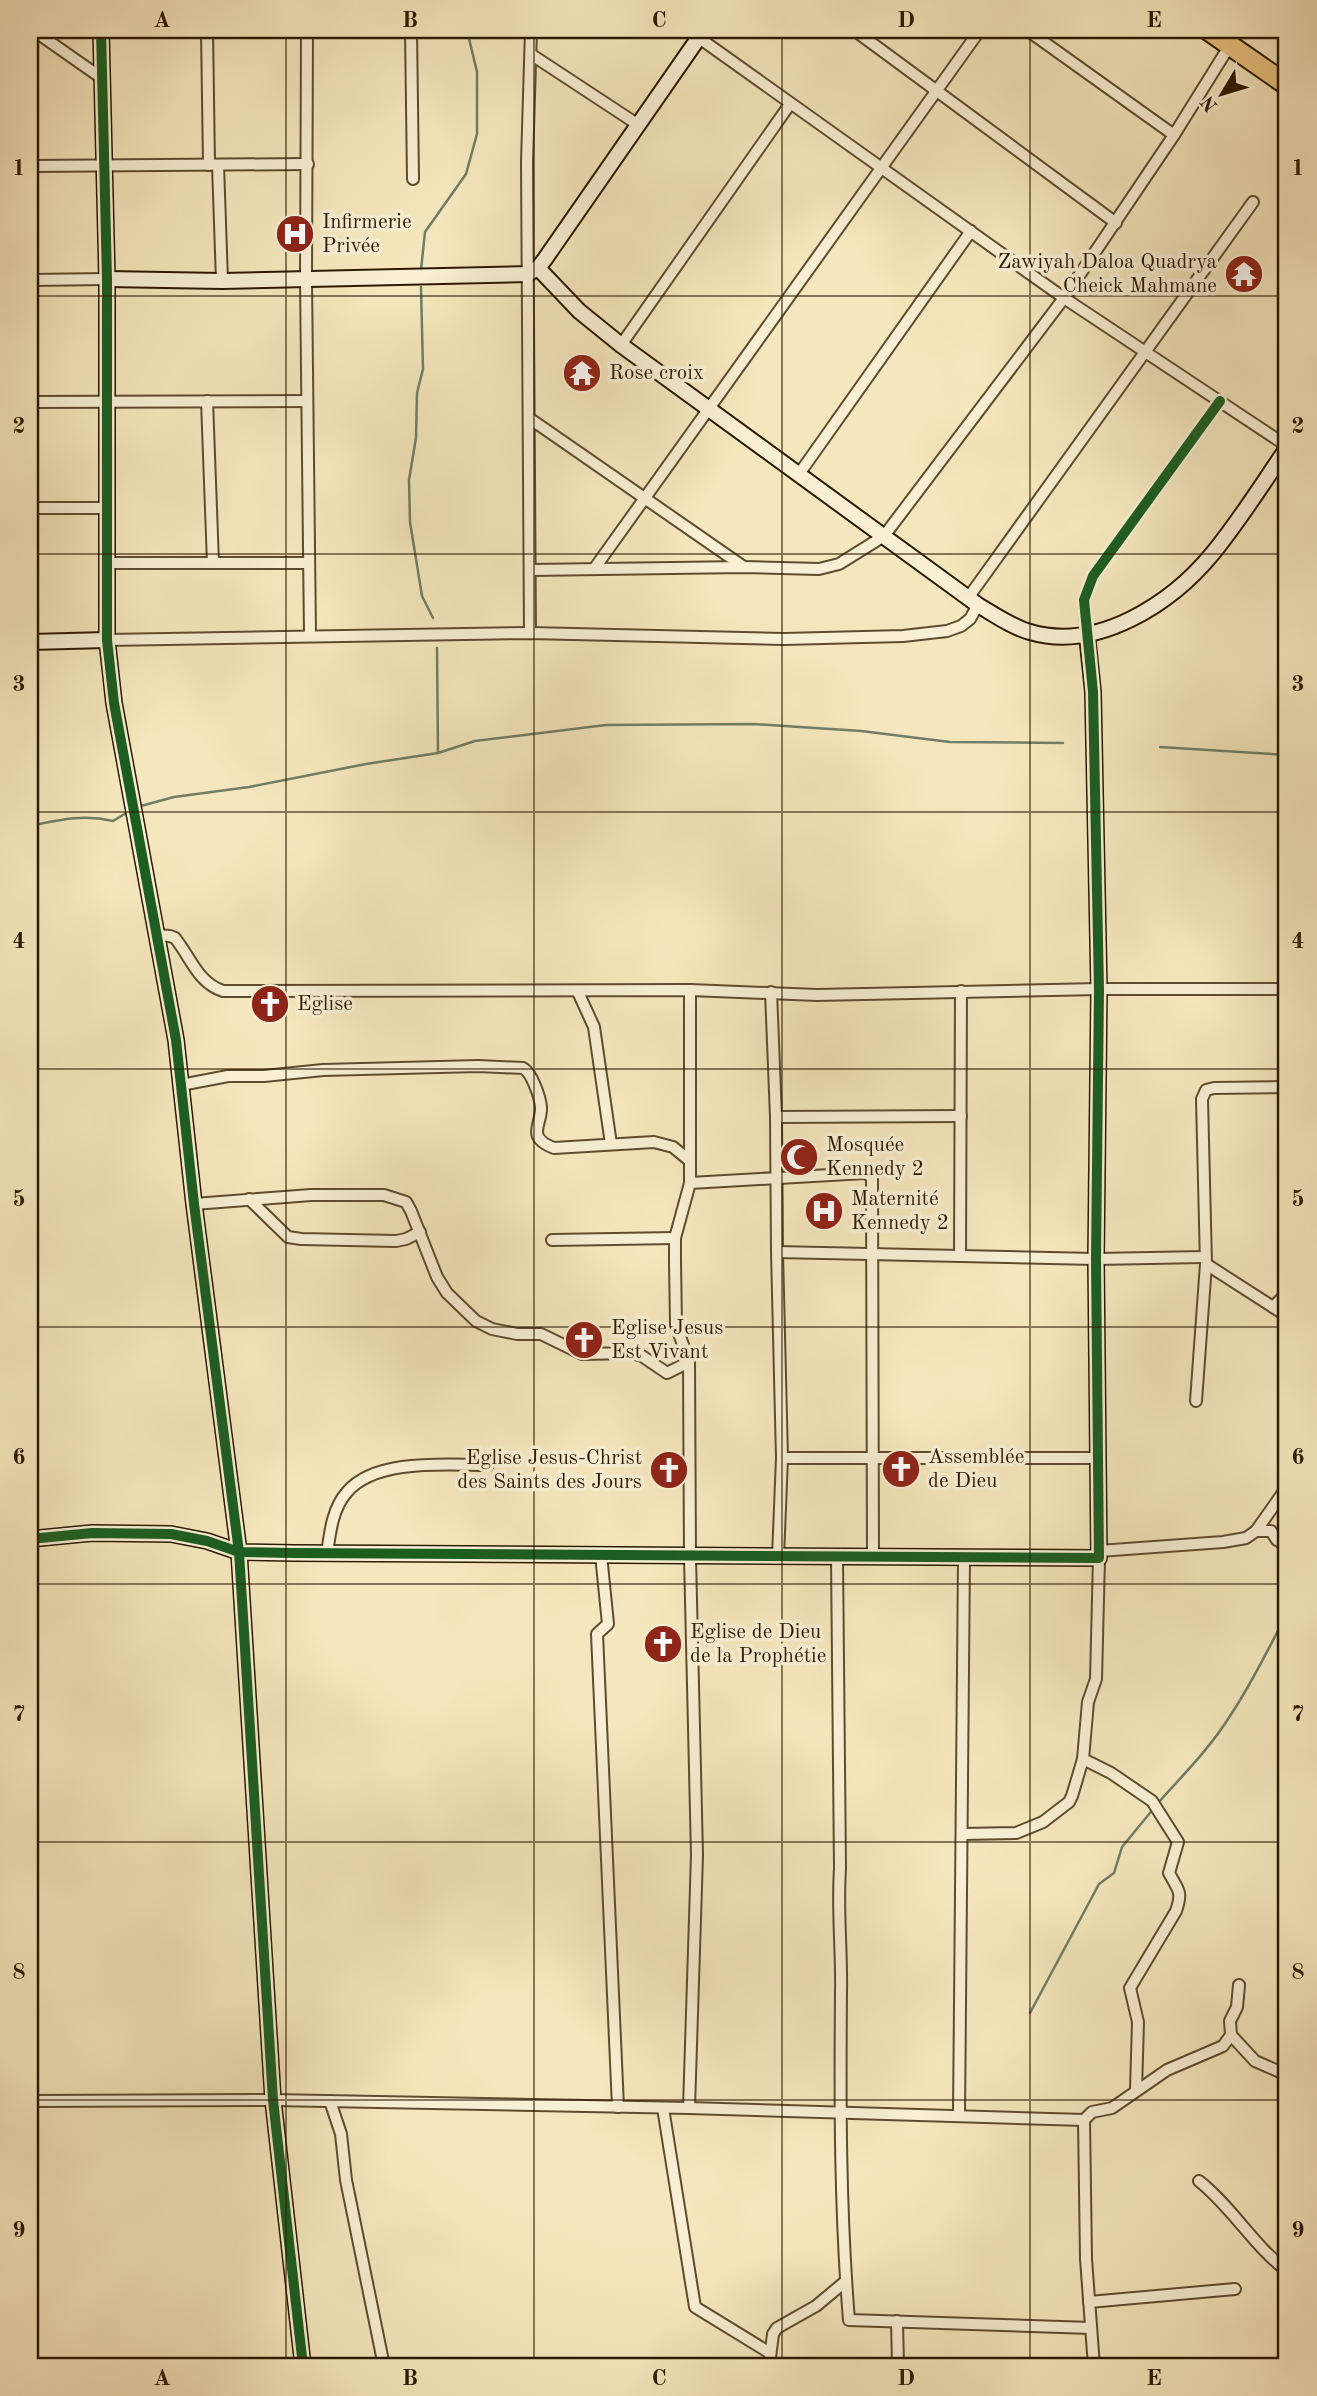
<svg xmlns="http://www.w3.org/2000/svg" width="1317" height="2396" viewBox="0 0 1317 2396" font-family="'Old Standard TT',serif">
<rect width="100%" height="100%" fill="#f5e7bd"/>
<filter id="stains"><feTurbulence type="fractalNoise" baseFrequency=".00286" numOctaves="4"/><feColorMatrix values="0 0 0 0 .2 0 0 0 0 .09 0 0 0 0 .02 0 0 0 .5 -.17"/></filter>
<radialGradient id="worn" r=".72"><stop offset=".6" stop-color="#630" stop-opacity="0"/><stop offset="1" stop-color="#630" stop-opacity=".3"/></radialGradient>
<g fill="none" stroke-linecap="round" stroke-linejoin="round">
<g stroke="#6f7e67" stroke-width="2.5">
<polyline points="1287,266 1287,278"/>
<polyline points="421,270 425,232 466,174 477,134 477,72 467,30"/>
<polyline points="421,287 423,369 417,393 416,438 409,480 410,522 422,596 433,618"/>
<polyline points="437,648 438,753"/>
<polyline points="1160,747 1287,755"/>
<polyline points="137,807 174,797 249,787 366,764 438,753 475,741 606,725 754,724 861,731 950,742 1063,743"/>
<path d="M30 826C59 820 83 814 113 821L128 812"/>
<path d="M1158 1803C1183 1775 1210 1748 1230 1716 1252 1683 1269 1648 1287 1613"/>
<polyline points="1030,2013 1099,1884 1114,1873 1122,1847 1154,1808"/>
</g>
<g stroke="#5e4c2f" stroke-width="14">
<g id="street">
<polyline points="33,30 103,79"/>
<polyline points="207,30 209,165"/>
<polyline points="307,30 306,280 310,636"/>
<polyline points="411,30 413,179"/>
<polyline points="688,30 1064,298 1287,446"/>
<polyline points="854,30 1116,223"/>
<polyline points="1027,30 1174,135"/>
<polyline points="532,55 637,124"/>
<polyline points="218,165 222,281"/>
<polyline points="30,166 308,164"/>
<polyline points="30,280 107,279"/>
<polyline points="621,345 790,104"/>
<polyline points="207,401 213,563"/>
<polyline points="30,402 307,401"/>
<polyline points="529,418 744,567"/>
<polyline points="799,474 971,231"/>
<polyline points="30,508 106,508"/>
<polyline points="106,563 309,563"/>
<polyline points="594,569 980,30"/>
<polyline points="531,570 744,567 819,569 839,564 884,536 1064,298 1174,135 1230,45"/>
<polyline points="968,598 1253,202"/>
<polyline points="530,633 527,162 531,30"/>
<polyline points="1087,635 1084,600 1093,576 1220,401"/>
<polyline points="107,640 530,633 784,639 903,636 947,631 961,626 970,619 978,605"/>
<path d="M157 935 170 936 175 938C191 958 198 983 223 991L690 990 817 995 1099 989H1287"/>
<polyline points="578,992 594,1027 611,1144"/>
<polyline points="771,992 776,1117 777,1252 782,1458 778,1557"/>
<path d="M181 1085 228 1076H264L323 1070 478 1066 523 1068C532 1073 540 1097 541 1107 542 1125 525 1137 554 1148L654 1142 673 1147 690 1161"/>
<polyline points="776,1117 961,1116"/>
<polyline points="690,1183 865,1173 872,1177 873,1557"/>
<polyline points="249,1199 288,1237 301,1239 396,1241 406,1239 420,1232"/>
<polyline points="194,1204 311,1195 384,1195 406,1202 411,1211 437,1277 447,1293 476,1321 492,1329 517,1334 541,1334 582,1354 632,1353 642,1356 667,1373 689,1362"/>
<polyline points="552,1240 675,1238"/>
<polyline points="777,1252 1096,1259 1204,1257"/>
<polyline points="960,1256 961,991"/>
<polyline points="1206,1264 1287,1316"/>
<polyline points="1273,1307 1287,1293"/>
<polyline points="1196,1401 1206,1264 1202,1099 1206,1090 1214,1088 1287,1087"/>
<polyline points="782,1458 1098,1458"/>
<polyline points="1256,1531 1271,1531 1277,1540 1287,1546"/>
<polyline points="1099,1551 1223,1542 1246,1538 1256,1531 1287,1487"/>
<path d="M327 1554C330 1533 332 1509 347 1492 376 1458 447 1465 488 1465"/>
<polyline points="601,1555 608,1624 597,1634 618,2107"/>
<path d="M837 1557 840 1869C837 1910 842 1951 841 1993 840 2102 840 2211 849 2320L1091 2328"/>
<path d="M1083 1759 1111 1773 1152 1801 1178 1842 1169 1873C1178 1890 1183 1891 1176 1911L1130 1988 1138 2022 1136 2090"/>
<polyline points="962,1834 1016,1833 1043,1822 1069,1802 1072,1796 1083,1759 1088,1702 1096,1679 1099,1558"/>
<polyline points="1231,2035 1255,2061 1287,2075"/>
<polyline points="30,2101 273,2100 689,2108 1084,2120 1092,2112 1112,2108 1167,2070 1223,2046 1231,2035 1230,2021 1237,2007 1239,1985"/>
<polyline points="330,2101 341,2134 346,2180 384,2366"/>
<polyline points="663,2108 695,2307 770,2353"/>
<polyline points="689,2108 697,1855 690,1557 689,1362 676,1325 675,1261 675,1238 690,1183 690,990"/>
<polyline points="959,2115 964,1558"/>
<polyline points="1084,2120 1086,2259 1094,2366"/>
<path d="M1199 2181C1232 2207 1253 2245 1287 2271"/>
<polyline points="1089,2302 1235,2289"/>
<polyline points="897,2321 898,2366"/>
<polyline points="769,2366 773,2334 777,2328 816,2306 846,2281"/>
</g>
</g>
<g stroke="#2b1900" stroke-width="18">
<g id="secondary">
<polyline points="101,30 107,279 107,640 114,703 176,1040 194,1204 239,1552 273,2100 303,2366"/>
<path d="M538 268 579 311 621 345 978 605C995 615 1012 627 1030 632 1098 652 1172 603 1213 553 1240 520 1263 483 1287 448"/>
<polyline points="107,279 222,281 527,274 538,268 545,259 704,30"/>
<polyline points="30,642 107,640"/>
<polyline points="30,1539 92,1533 171,1534 207,1541 239,1552 293,1553 1099,1558 1096,1259 1099,989 1093,692 1087,635"/>
</g>
</g>
<g stroke="#2b1900" stroke-width="23">
<polyline id="highway" points="1208,30 1287,85"/>
</g>
<use href="#street" stroke="#f8efd4" stroke-width="10"/>
<use href="#secondary" stroke="#f8efd4" stroke-width="14"/>
<use href="#highway" stroke="#eac47e" stroke-width="19"/>
<g stroke="#f8efd4" stroke-width="15">
<g id="cycleway">
<polyline points="101,30 107,279 107,640 114,703 176,1040 194,1204 239,1552 273,2100 303,2366"/>
<polyline points="30,1539 92,1533 171,1534 207,1541 239,1552 293,1553 1099,1558 1096,1259 1099,989 1093,692 1084,600 1093,576 1220,401"/>
</g>
</g>
<use href="#cycleway" stroke="#1b5e20" stroke-width="10"/>
</g>
<path fill="none" stroke="#2b1900" stroke-width="2" stroke-opacity="0.55" d="M286 30V2366M534 30V2366M782 30V2366M1030 30V2366M30 296H1287M30 554H1287M30 812H1287M30 1069H1287M30 1327H1287M30 1584H1287M30 1842H1287M30 2100H1287"/>
<defs>
<g id="hospital-disc" transform="scale(2.0125)"><circle r="9.5" fill="#8f2418" stroke="#f8efd4"/><path d="M-5-5h3v3.5h4V-5h3V5h-3V1.5h-4V5h-3Z" fill="#fff"/></g>
<g id="temple-disc" transform="scale(2.0125)"><circle r="9.5" fill="#8f2418" stroke="#f8efd4"/><path d="M0-6L5-2H3V0L6.5 2.5H4V6H1.5V3h-3V6H-4V2.5H-6.5L-3 0V-2H-5Z" fill="#fff"/></g>
<g id="church-disc" transform="scale(2.0125)"><circle r="9.5" fill="#8f2418" stroke="#f8efd4"/><path d="M-1.2-6h2.4v3.5h3.3v2.4h-3.3V6h-2.4V-.1h-3.3v-2.4h3.3Z" fill="#fff"/></g>
<g id="mosque-disc" transform="scale(2.0125)"><circle r="9.5" fill="#8f2418" stroke="#f8efd4"/><path d="M3.5-4.9A6 6 0 1 0 3.5 4.9A5 5 0 1 1 3.5-4.9Z" fill="#fff"/></g>
</defs>
<g fill-rule="evenodd">
<use href="#hospital-disc" x="295" y="234"/>
<use href="#temple-disc" x="1244" y="274"/>
<use href="#temple-disc" x="582" y="373"/>
<use href="#church-disc" x="270" y="1004"/>
<use href="#mosque-disc" x="799" y="1157"/>
<use href="#hospital-disc" x="824" y="1211"/>
<use href="#church-disc" x="584" y="1340"/>
<use href="#church-disc" x="901" y="1469"/>
<use href="#church-disc" x="669" y="1470"/>
<use href="#church-disc" x="663" y="1644"/>
</g>
<g text-anchor="middle" dominant-baseline="central" stroke-width="7" stroke-linejoin="round" paint-order="stroke">
<g font-size="21" fill="#2b1900" stroke="#f8efd4" text-anchor="start">
<text x="322" y="222">Infirmerie<tspan x="322" dy="24">Privée</tspan></text>
<text x="1217" y="262" text-anchor="end">Zawiyah Daloa Quadrya<tspan x="1217" dy="24">Cheick Mahmane</tspan></text>
<text x="609" y="373">Rose croix</text>
<text x="297" y="1004">Eglise</text>
<text x="826" y="1145">Mosquée<tspan x="826" dy="24">Kennedy 2</tspan></text>
<text x="851" y="1199">Maternité<tspan x="851" dy="24">Kennedy 2</tspan></text>
<text x="611" y="1328">Eglise Jesus<tspan x="611" dy="24">Est Vivant</tspan></text>
<text x="928" y="1457">Assemblée<tspan x="928" dy="24">de Dieu</tspan></text>
<text x="642" y="1458" text-anchor="end">Eglise Jesus-Christ<tspan x="642" dy="24">des Saints des Jours</tspan></text>
<text x="690" y="1632">Eglise de Dieu<tspan x="690" dy="24">de la Prophétie</tspan></text>
</g>
</g>
<rect width="1317" height="2396" fill="none" stroke="#f5e7bd" stroke-width="77"/>
<g transform="translate(1222 94) rotate(232)" stroke="#f8efd4" stroke-width="5" paint-order="stroke">
<path d="M0-5L12 26L0 18L-12 26Z" fill="#2b1900"/>
<text y="-10" font-size="19" font-weight="bold" text-anchor="middle" fill="#2b1900">N</text>
</g>
<rect x="38" y="38" width="1240" height="2320" fill="none" stroke="#2b1900" stroke-width="2.5"/>
<g font-size="23" text-anchor="middle" font-weight="bold" fill="#2b1900">
<text x="162" y="27">A</text>
<text x="410" y="27">B</text>
<text x="659" y="27">C</text>
<text x="906" y="27">D</text>
<text x="1154" y="27">E</text>
<text x="19" y="175">1</text>
<text x="1298" y="175">1</text>
<text x="19" y="433">2</text>
<text x="1298" y="433">2</text>
<text x="19" y="691">3</text>
<text x="1298" y="691">3</text>
<text x="19" y="948">4</text>
<text x="1298" y="948">4</text>
<text x="19" y="1206">5</text>
<text x="1298" y="1206">5</text>
<text x="19" y="1464">6</text>
<text x="1298" y="1464">6</text>
<text x="19" y="1721">7</text>
<text x="1298" y="1721">7</text>
<text x="19" y="1979">8</text>
<text x="1298" y="1979">8</text>
<text x="19" y="2237">9</text>
<text x="1298" y="2237">9</text>
<text x="162" y="2385">A</text>
<text x="410" y="2385">B</text>
<text x="659" y="2385">C</text>
<text x="906" y="2385">D</text>
<text x="1154" y="2385">E</text>
</g>
<rect width="100%" height="100%" filter="url(#stains)"/>
<rect width="100%" height="100%" fill="url(#worn)"/>
</svg>
